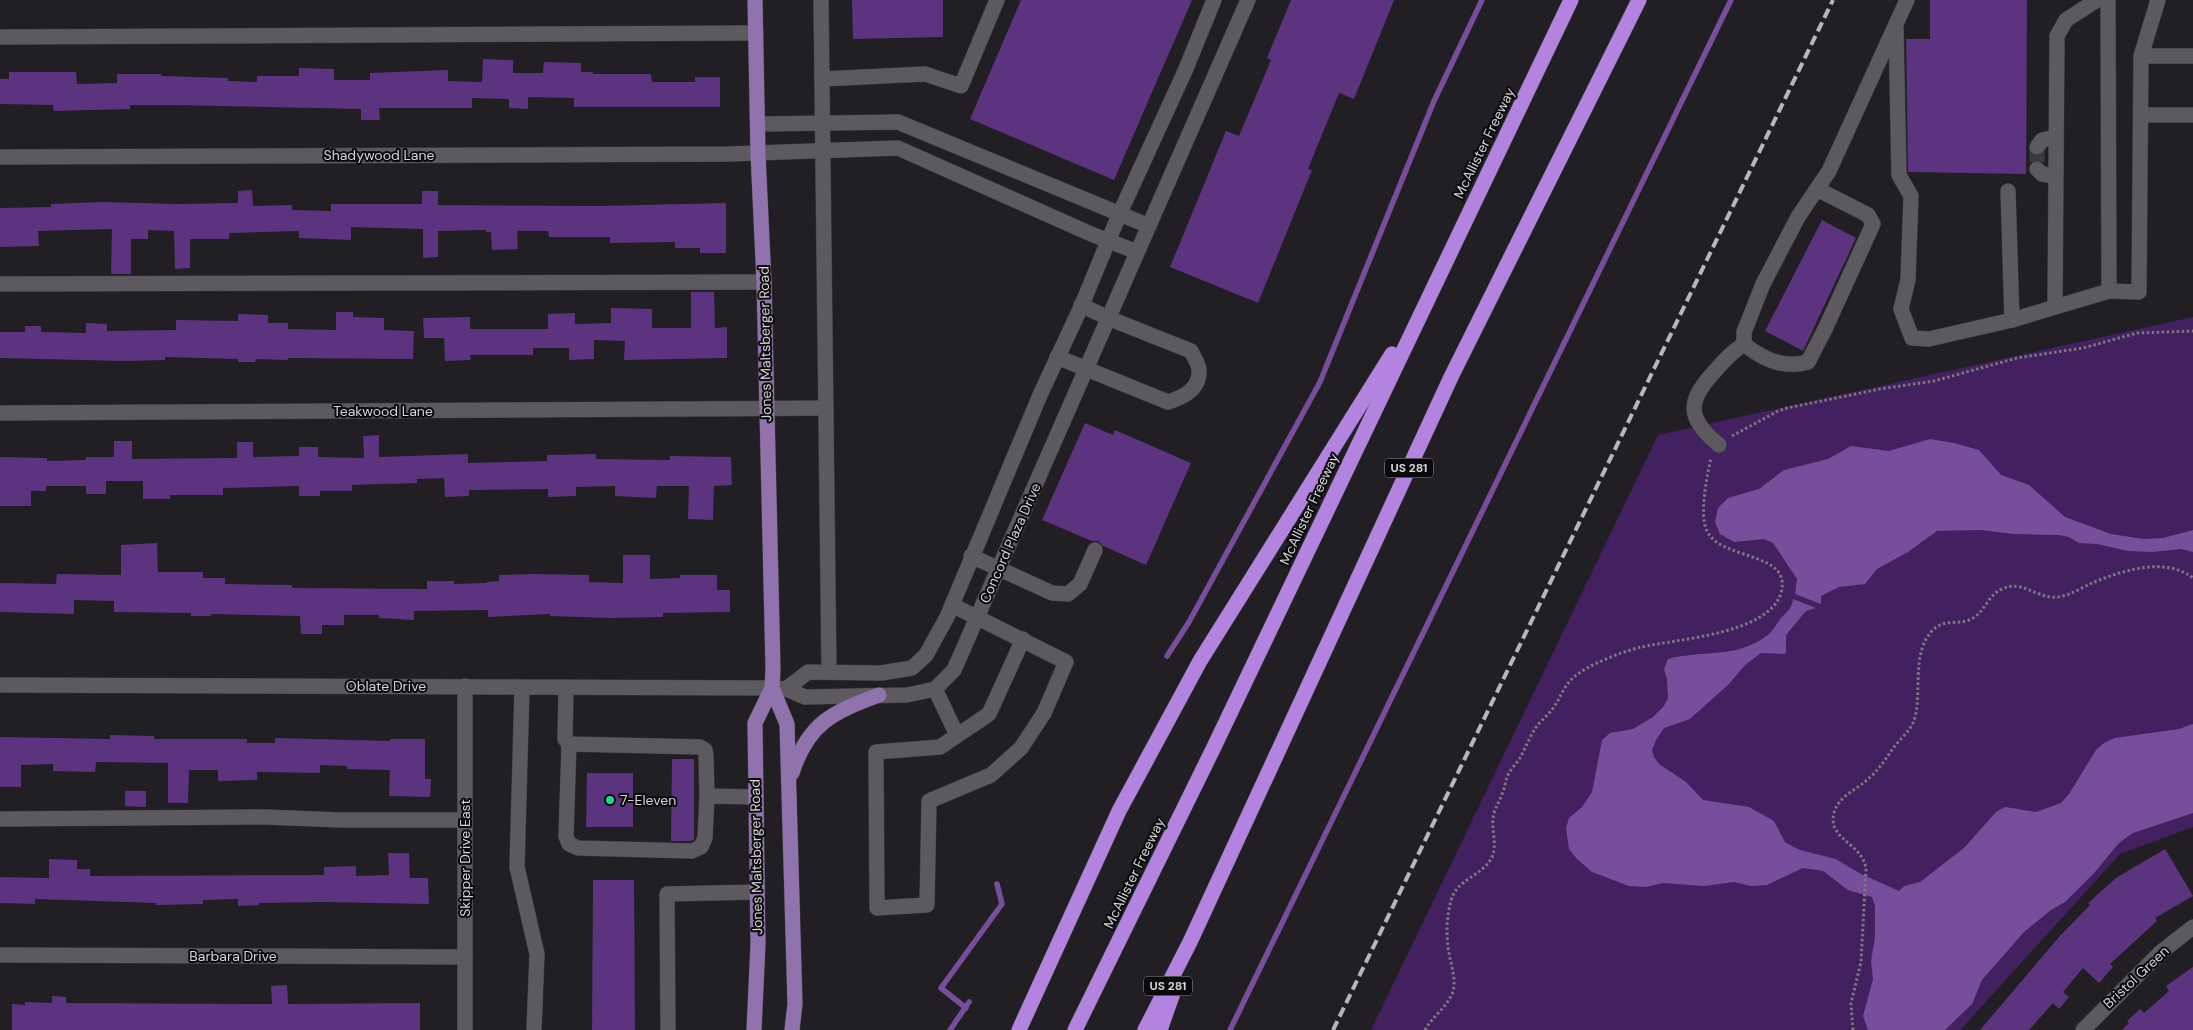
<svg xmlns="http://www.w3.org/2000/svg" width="2193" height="1030" viewBox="0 0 2193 1030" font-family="'DM Sans',sans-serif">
<rect width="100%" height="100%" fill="#211f23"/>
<polygon fill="#432060" points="2193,317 2193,827 2120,854 1963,1027 1960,1030 1371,1030 1658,435"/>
<g fill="#774e9c">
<polygon points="1930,439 1954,443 1979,450 2001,475 2029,485 2065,517 2111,534 2143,539 2163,538 2193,530 2193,552 2181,549 2153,552 2128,551 2097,544 2079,543 2069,537 2059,535 2014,534 1980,530 1937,531 1908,552 1877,569 1865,584 1839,587 1821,596 1821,604 1795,594 1797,579 1773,543 1764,539 1734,542 1720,534 1715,522 1718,508 1728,498 1759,489 1784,470 1828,459 1851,446 1889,451"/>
<path d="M1793 599 1816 608 1806 611 1786 635V653L1783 654 1761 653 1745 665 1729 684 1690 719 1664 728 1656 740 1652 750 1654 757 1659 764 1686 782 1703 800 1749 807 1774 821 1785 842 1790 845 1800 850 1836 859 1859 873 1899 891 1904 886 1920 882 1964 848 1996 812 2005 807 2036 812 2061 803 2069 794 2096 750 2104 743 2115 738 2179 729 2193 724V813L2133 833 2119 843 2095 872 2065 902 2051 910 2024 932 1982 980 1972 1004 1945 1030H1868L1863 1016 1873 979 1871 961 1875 937V906L1872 897 1848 890 1823 871 1803 868 1767 885 1751 886 1734 882 1704 886 1663 883 1646 887 1629 886 1592 872 1576 858 1569 849 1566 828 1569 818 1582 807 1592 792 1602 740 1610 733 1633 729 1653 717 1664 706 1668 698 1667 679 1664 669 1668 659C1706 649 1736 660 1769 634 1774 629 1777 623 1781 618 1787 612 1792 608 1793 599Z"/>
</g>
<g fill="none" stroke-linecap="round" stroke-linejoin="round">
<g stroke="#774e9c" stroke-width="5.5">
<polyline points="1167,656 1189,622 1320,382 1434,101 1482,0"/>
<polyline points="966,1008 941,988 1002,904 997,884"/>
<polyline points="950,1030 969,1002"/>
<polyline points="1230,1030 1731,0"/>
</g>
</g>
<g fill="#5b337e">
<polygon points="852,0 943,0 943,37 853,39"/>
<polygon points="1021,0 1192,0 1114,180 970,119"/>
<polygon points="1291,0 1394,0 1354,99 1339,93 1308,169 1312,170 1258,303 1170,267 1226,131 1239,136 1271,60 1267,58"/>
<polygon points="1930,0 2027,0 2026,174 1908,172 1906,39 1930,39"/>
<polygon points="483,59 513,60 513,73 543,73 544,62 581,63 581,72 593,72 593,74 651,74 652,82 695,82 695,77 720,77 720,107 574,107 574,98 528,97 528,109 509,108 509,99 472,98 472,108 379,108 380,120 361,120 361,109 175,105 130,105 130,109 54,111 53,105 0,104 0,79 9,79 9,72 76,72 77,84 117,83 117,74 161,74 161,76 228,78 228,81 257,82 257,76 299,76 299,68 334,69 334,80 370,80 370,73 448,70 448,81 482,82"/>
<polygon points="252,190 253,206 292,205 292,210 331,211 331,204 422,204 422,191 438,191 438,205 599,206 726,203 726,253 700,253 700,248 675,248 675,242 610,243 610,237 549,237 548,231 517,231 518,249 492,250 491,232 486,232 486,230 438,231 438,257 423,258 423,229 351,227 351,240 299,238 299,231 229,233 229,239 190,239 190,268 175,269 174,231 148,230 148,239 131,239 131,274 111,274 112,229 38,231 39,246 0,247 0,208 51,207 51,204 102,202 176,204 238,203 238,191"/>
<polygon points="1822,220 1856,238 1803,351 1765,331"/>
<polygon points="691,292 714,292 715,328 727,327 727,358 624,360 625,341 594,340 594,359 569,360 569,348 533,348 533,355 470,355 471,360 445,361 444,338 424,338 423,318 470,317 470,329 548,329 548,314 575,313 575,324 611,323 611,308 652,309 652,328 691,328"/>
<polygon points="336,312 353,312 353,317 384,318 384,330 414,331 413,359 288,358 288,360 256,359 255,362 238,362 238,359 165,357 165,360 125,361 0,358 0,332 25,332 25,326 41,326 41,332 86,333 86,323 107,324 107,331 176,330 176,320 238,321 238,314 268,315 268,323 288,323 288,329 336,330"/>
<polygon points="1085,423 1113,435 1115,430 1191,463 1146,565 1103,546 1098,541 1092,541 1042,520"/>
<polygon points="379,435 379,457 468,454 468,463 547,461 547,455 596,454 596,459 670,460 670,456 731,457 732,485 714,486 713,520 688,519 689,486 657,486 656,498 615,496 615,486 576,487 576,496 548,497 548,489 469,490 469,496 445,497 444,478 417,479 417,483 352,485 352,491 320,491 320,496 299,496 299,486 223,488 223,495 170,495 170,499 143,499 143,481 106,481 106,494 86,494 86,486 46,486 46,491 31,491 31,506 0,506 0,457 47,458 47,461 86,460 86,457 114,457 114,441 132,441 132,459 237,458 237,442 253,442 253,457 299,456 299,447 318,447 318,457 364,458 363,436"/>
<polygon points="157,543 158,572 203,572 203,578 225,578 225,584 292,585 292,588 427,589 427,581 454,581 454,584 487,583 487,582 499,581 499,575 534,574 589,575 589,582 623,583 623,555 650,555 650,579 680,578 680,575 717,575 717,590 730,590 730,612 663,613 663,617 610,618 550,616 550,614 488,617 488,610 414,611 414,620 379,618 379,615 344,615 344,625 322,625 322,634 301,634 300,616 211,614 211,616 191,616 191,613 114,612 114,601 74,600 74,614 0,612 0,583 56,584 57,574 121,575 121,545"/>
<polygon points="110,735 154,736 154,739 247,739 247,743 275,743 275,738 390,741 390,739 425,739 425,779 431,779 430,797 389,796 390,770 347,769 347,766 320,765 320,773 257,772 257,780 218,781 218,770 189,770 188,803 168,803 168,763 96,762 95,772 53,771 53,764 21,765 21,787 0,787 0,737 110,739"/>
<polygon points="672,759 694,759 694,840 690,841 671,841"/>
<polygon points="587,773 633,773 633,827 586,827"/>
<polygon points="125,791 146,791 146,807 125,806"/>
<polygon points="2165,849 2193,896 2155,918 2157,921 2110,964 2113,967 2099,983 2083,968 2063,992 2069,997 2059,1009 2053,1003 2029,1030 1980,1030 2059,937 2090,905 2088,903 2116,878"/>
<polygon points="388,853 409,853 410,878 428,878 429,904 324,902 259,903 259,905 238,906 238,899 203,900 203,904 156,905 156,903 35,899 35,904 0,903 0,877 49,878 49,859 77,860 77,869 90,869 90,876 324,875 324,867 356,866 356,876 389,875"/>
<polygon points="593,880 634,880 635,1030 592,1030"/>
<polygon points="2193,967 2193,1030 2122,1030 2129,1023 2127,1021 2140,1009 2144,1013 2169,991 2166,986"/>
<polygon points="287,985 288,1004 420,1003 420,1030 12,1030 12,1004 25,1005 25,1002 52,1003 52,996 66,997 66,1003 272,1004 271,986"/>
</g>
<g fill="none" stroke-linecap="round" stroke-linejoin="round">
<polyline stroke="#3c3a3e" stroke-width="15" stroke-dasharray="15 8" stroke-linecap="butt" points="2037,147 2037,169"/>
<g stroke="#3b3a3d" stroke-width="16">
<g id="minor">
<polyline points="821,0 829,672"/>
<polyline points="1896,29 1899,175 1911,196 1908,280 1901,309 1912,338 1929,339 2012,320 2008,191"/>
<polyline points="0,37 756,33"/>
<polyline points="2141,56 2193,56"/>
<polyline points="822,79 925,74 961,86 997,0"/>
<polyline points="2141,115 2193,115"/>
<polyline points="758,124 898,122 1149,226"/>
<polyline points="2037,147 2042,140 2056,137"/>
<polyline points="0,157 729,154 898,148 1091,234 1137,252"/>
<polyline points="2037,169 2042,174 2055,176"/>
<path d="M1817 189 1868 215 1873 224 1826 327 1808 362C1784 369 1762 359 1744 344V332L1763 284 1798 217 1829 171 1907 0"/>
<polyline points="0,284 764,282"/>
<polyline points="2109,291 2139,292 2141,56 2158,0"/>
<polyline points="2055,307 2057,36 2066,20 2097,0"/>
<polyline points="2012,320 2109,291 2108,0"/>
<path d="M1057 357 1168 402C1184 397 1200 389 1199 370 1199 364 1193 356 1191 351L1108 318 1081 305"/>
<polyline points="0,413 826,408"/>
<path d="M1719 445C1686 418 1687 401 1715 371 1724 360 1732 352 1744 344"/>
<polyline points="971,556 1052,593 1068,594 1080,584 1095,550"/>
<polyline points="952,605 1066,662 1044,713 1021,748 991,775 929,801 927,905 877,908 876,752 940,747 989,714 1023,639"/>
<path d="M0 685C257 685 514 688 772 688L786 689 805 697 907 695 935 689 954 670 1248 0"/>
<polyline points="465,686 465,1030"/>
<polyline points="522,688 517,867 537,954 534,1030"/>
<polyline points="566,689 565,739 569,744 700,747 705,750 706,756 707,796 756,797"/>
<polyline points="786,689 808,672 881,673 912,668 926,655 947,617 1040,395 1081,307 1119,215 1185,71 1214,0"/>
<polyline points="935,689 957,735"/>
<polyline points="569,744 566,836 569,844 578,848 692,851 701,847 705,838 707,796"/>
<polyline points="0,819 265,817 340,820 465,820"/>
<polyline points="0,955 465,957"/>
<polyline points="668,1030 667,894 757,892"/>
<polyline points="2083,1030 2161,952 2193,927"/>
</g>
</g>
<g stroke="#3b3a3d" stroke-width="16">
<g id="major">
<polyline points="772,688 787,724 795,1004 792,1030"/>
<path d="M792 773C808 723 833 712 879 695"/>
<polyline points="754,1030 758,944 755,723 772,688 773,669 764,282 758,154 755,0"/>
</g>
</g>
<g stroke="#3b3a3d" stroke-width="16">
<g id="highway">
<polyline points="1019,1030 1119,811 1200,661 1392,354"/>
<polyline points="1075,1030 1214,747 1571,0"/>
<polyline points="1145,1030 1190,942 1451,377 1639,0"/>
<polyline points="1160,1030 1173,993"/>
</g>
</g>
<g stroke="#7a797c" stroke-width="3" stroke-dasharray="2.5 2.5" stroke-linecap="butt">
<polyline points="1732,436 1778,411 1787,408 1880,389 1934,381 2017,358 2083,348 2137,333 2193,331"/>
<path d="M1425 1030C1432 1017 1446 1008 1452 994 1458 979 1449 961 1448 946 1446 931 1447 915 1451 901 1456 879 1483 876 1492 857 1498 844 1490 827 1494 813 1496 806 1500 801 1502 794 1505 788 1505 781 1508 775 1511 769 1516 764 1520 758 1525 749 1529 738 1535 729 1539 722 1546 717 1551 711 1560 700 1563 686 1574 677 1589 664 1622 652 1641 647 1677 639 1769 634 1781 593 1793 551 1721 561 1707 531 1699 514 1707 476 1711 458"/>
<path d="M1853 1030 1851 1003 1861 962 1866 869C1863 843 1827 840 1834 813 1838 796 1857 790 1868 779 1879 770 1886 758 1894 747 1900 739 1909 732 1913 723 1924 697 1909 652 1934 629 1946 618 1961 626 1973 618 1985 611 1989 594 2002 589 2022 579 2037 599 2057 597 2069 596 2081 588 2092 583 2121 571 2165 556 2193 578"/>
</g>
<use href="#minor" stroke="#5c5a5f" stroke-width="15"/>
<use href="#major" stroke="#9073ac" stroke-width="15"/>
<use href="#highway" stroke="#b384df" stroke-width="15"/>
<polyline stroke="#b7b6b9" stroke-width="4" stroke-dasharray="10 5" stroke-linecap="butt" points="1333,1030 1833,0"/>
</g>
<circle fill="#22d887" stroke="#0a090b" stroke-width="2" cx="610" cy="800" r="5"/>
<g text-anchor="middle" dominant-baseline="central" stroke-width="4" stroke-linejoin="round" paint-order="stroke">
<g fill="#0a090b" stroke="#98979a" stroke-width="1">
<rect x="1385" y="458.5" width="48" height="19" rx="4"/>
<rect x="1144" y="976.5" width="48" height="19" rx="4"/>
</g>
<g font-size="12" font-weight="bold" fill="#d5d4d7">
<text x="1409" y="468">US 281</text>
<text x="1168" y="986">US 281</text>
</g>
<g font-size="14" fill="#d5d4d7" stroke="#0a090b">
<text transform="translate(1484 143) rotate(-64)">McAllister Freeway</text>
<text x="379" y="155">Shadywood Lane</text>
<text transform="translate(765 344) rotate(-91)">Jones Maltsberger Road</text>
<text x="383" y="411">Teakwood Lane</text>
<text transform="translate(1309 509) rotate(-65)">McAllister Freeway</text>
<text transform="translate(1010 543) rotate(-66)">Concord Plaza Drive</text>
<text x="386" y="686">Oblate Drive</text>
<text transform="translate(756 857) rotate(-91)">Jones Maltsberger Road</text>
<text transform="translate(465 858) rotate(-90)">Skipper Drive East</text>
<text transform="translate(1134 873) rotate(-64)">McAllister Freeway</text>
<text x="233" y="956">Barbara Drive</text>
<text transform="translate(2136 977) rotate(-43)">Bristol Green</text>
</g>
<g font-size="14" fill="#d5d4d7" stroke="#0a090b" text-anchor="start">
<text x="620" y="800">7-Eleven</text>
</g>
</g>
</svg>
